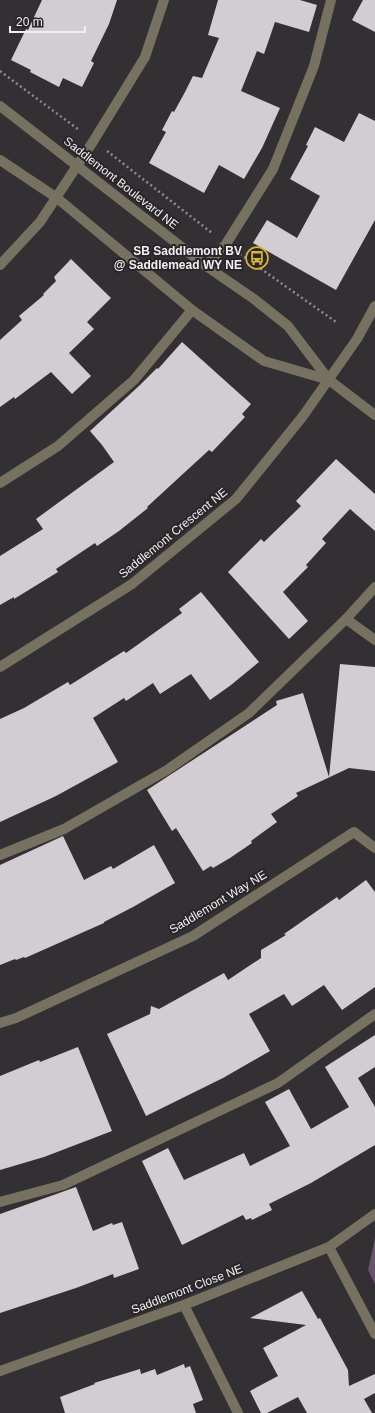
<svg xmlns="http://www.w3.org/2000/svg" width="375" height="1413" viewBox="0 0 375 1413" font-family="Helvetica,sans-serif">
<rect width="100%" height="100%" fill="#333034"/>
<polygon fill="#6a516e" points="375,1238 375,1284 368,1270"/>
<g fill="#d1cdd2">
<polygon points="42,0 117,0 109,24 91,61 94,63 82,87 63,78 59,87 30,72 31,70 11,60 26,29 28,30"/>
<polygon points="218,0 300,0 317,5 309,32 275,22 264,54 257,51 241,91 280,108 262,148 244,179 219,165 204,193 149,163 166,132 162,130 172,111 174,112 185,92 193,76 202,78 219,38 208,35"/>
<polygon points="363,0 375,0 375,32 352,20"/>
<polygon points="359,113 375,121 375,220 336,290 253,243 267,220 297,238 320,196 290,179 308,146 306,145 315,127 344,142"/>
<polygon points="71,259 111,298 87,322 94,329 69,353 91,376 72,394 51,372 15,399 14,397 0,407 0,340 22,320 19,316 44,295 43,294 56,281 54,277"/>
<polygon points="182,342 251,404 242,414 245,417 212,452 209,450 147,507 148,508 119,531 97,546 95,543 56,569 58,572 14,599 14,597 0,605 0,556 43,529 36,519 114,462 102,445 90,431 140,385 157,368 158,369"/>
<polygon points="336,459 375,494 375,531 350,509 322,539 326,543 306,565 308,567 283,592 308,621 289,639 228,572 261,539 264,542 301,506 296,501"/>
<polygon points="201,592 259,662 231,685 210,700 191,674 160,694 153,683 126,701 124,698 93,718 118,762 56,796 0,822 0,719 24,708 68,682 70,685 124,651 126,653 182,613 179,609"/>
<polygon points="340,664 375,667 375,771 349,768 296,793 298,796 271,814 277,822 251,841 252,843 230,858 213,868 211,866 203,871 176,828 172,831 147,790 277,705 276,701 303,693 329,777"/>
<polygon points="63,836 84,880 111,866 113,869 154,845 175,883 133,907 104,922 104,923 25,958 24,957 16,960 15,959 0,965 0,865"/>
<polygon points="366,880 375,892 375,987 342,1010 324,985 292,1006 284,994 249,1014 270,1051 223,1078 146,1116 107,1034 150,1014 151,1006 159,1009 224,973 228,980 261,958 261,950 286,935 284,934 337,897 339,900"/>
<polygon points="375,1035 375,1067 358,1078 375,1107 375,1145 311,1183 269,1204 272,1210 252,1220 251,1218 246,1220 243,1215 182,1245 142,1161 168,1148 184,1180 244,1153 250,1166 290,1146 265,1102 289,1089 311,1129 349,1107 325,1067"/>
<polygon points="78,1047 112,1131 44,1157 0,1170 0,1076 39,1060 40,1062"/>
<polygon points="76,1187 93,1231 112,1223 113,1225 122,1222 139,1269 114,1278 113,1274 76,1288 0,1313 0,1214"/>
<polygon points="302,1291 318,1319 320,1318 348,1370 349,1386 375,1374 375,1393 364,1399 372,1413 307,1413 298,1397 267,1413 261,1413 250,1391 278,1376 263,1348 306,1325 250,1318"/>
<polygon points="184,1364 185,1368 190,1366 203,1400 193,1404 196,1413 65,1413 60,1397 95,1384 94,1383 140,1369 141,1374 155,1369 157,1375"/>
</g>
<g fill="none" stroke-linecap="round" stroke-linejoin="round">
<g stroke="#8e8c8f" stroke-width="2.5" stroke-dasharray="2 3" stroke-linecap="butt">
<polyline points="0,71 79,130"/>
<polyline points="107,151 212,233"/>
<polyline points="240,254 336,322"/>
</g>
<g stroke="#767160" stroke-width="10">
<polyline points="0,106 206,266 254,299 288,326 329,380 375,415"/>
<polyline points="0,160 57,198 192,310 264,361 329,380"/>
<polyline points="0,265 40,222 94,140 145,57 164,0"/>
<polyline points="206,266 226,244 273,169 314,66 331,0"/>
<polyline points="0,483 58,446 134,380 192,310"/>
<polyline points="346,619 375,640"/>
<polyline points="0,667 132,584 236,499 303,416 357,339 375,306"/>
<polyline points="0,855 64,829 167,770 249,713 346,619 375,587"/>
<polyline points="0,1023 16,1018 193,936 354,832 375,848"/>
<polyline points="0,1202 63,1185 278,1083 375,1014"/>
<polyline points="329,1247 375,1334"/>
<polyline points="184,1305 238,1413"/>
<polyline points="0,1371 184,1305 329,1247 375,1214"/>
</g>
</g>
<defs>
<g id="bus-ring" transform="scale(1.15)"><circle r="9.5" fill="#29262a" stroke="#d8b434" stroke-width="1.5"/><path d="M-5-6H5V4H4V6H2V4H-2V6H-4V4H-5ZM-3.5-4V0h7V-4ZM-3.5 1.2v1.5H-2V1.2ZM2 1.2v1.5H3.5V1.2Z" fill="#d8b434"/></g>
</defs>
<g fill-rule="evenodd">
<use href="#bus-ring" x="257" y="258"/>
</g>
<g text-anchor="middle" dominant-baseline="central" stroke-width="4" stroke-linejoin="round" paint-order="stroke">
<g font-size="12" fill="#f1eff1" stroke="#29262a">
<text transform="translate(121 183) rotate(38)">Saddlemont Boulevard NE</text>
<text transform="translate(173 533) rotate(-39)">Saddlemont Crescent NE</text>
<text transform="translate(218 902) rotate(-31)">Saddlemont Way NE</text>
<text transform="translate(187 1289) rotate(-21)">Saddlemont Close NE</text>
</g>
<g font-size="12" font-weight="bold" fill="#f1eff1" stroke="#29262a" text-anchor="end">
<text x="242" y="251">SB Saddlemont BV<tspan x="242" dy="14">@ Saddlemead WY NE</tspan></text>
</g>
</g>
<path d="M10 26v6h75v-6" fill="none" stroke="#f1eff1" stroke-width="2"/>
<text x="16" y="26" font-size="12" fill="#f1eff1" stroke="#29262a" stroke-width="3" paint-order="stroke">20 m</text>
</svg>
